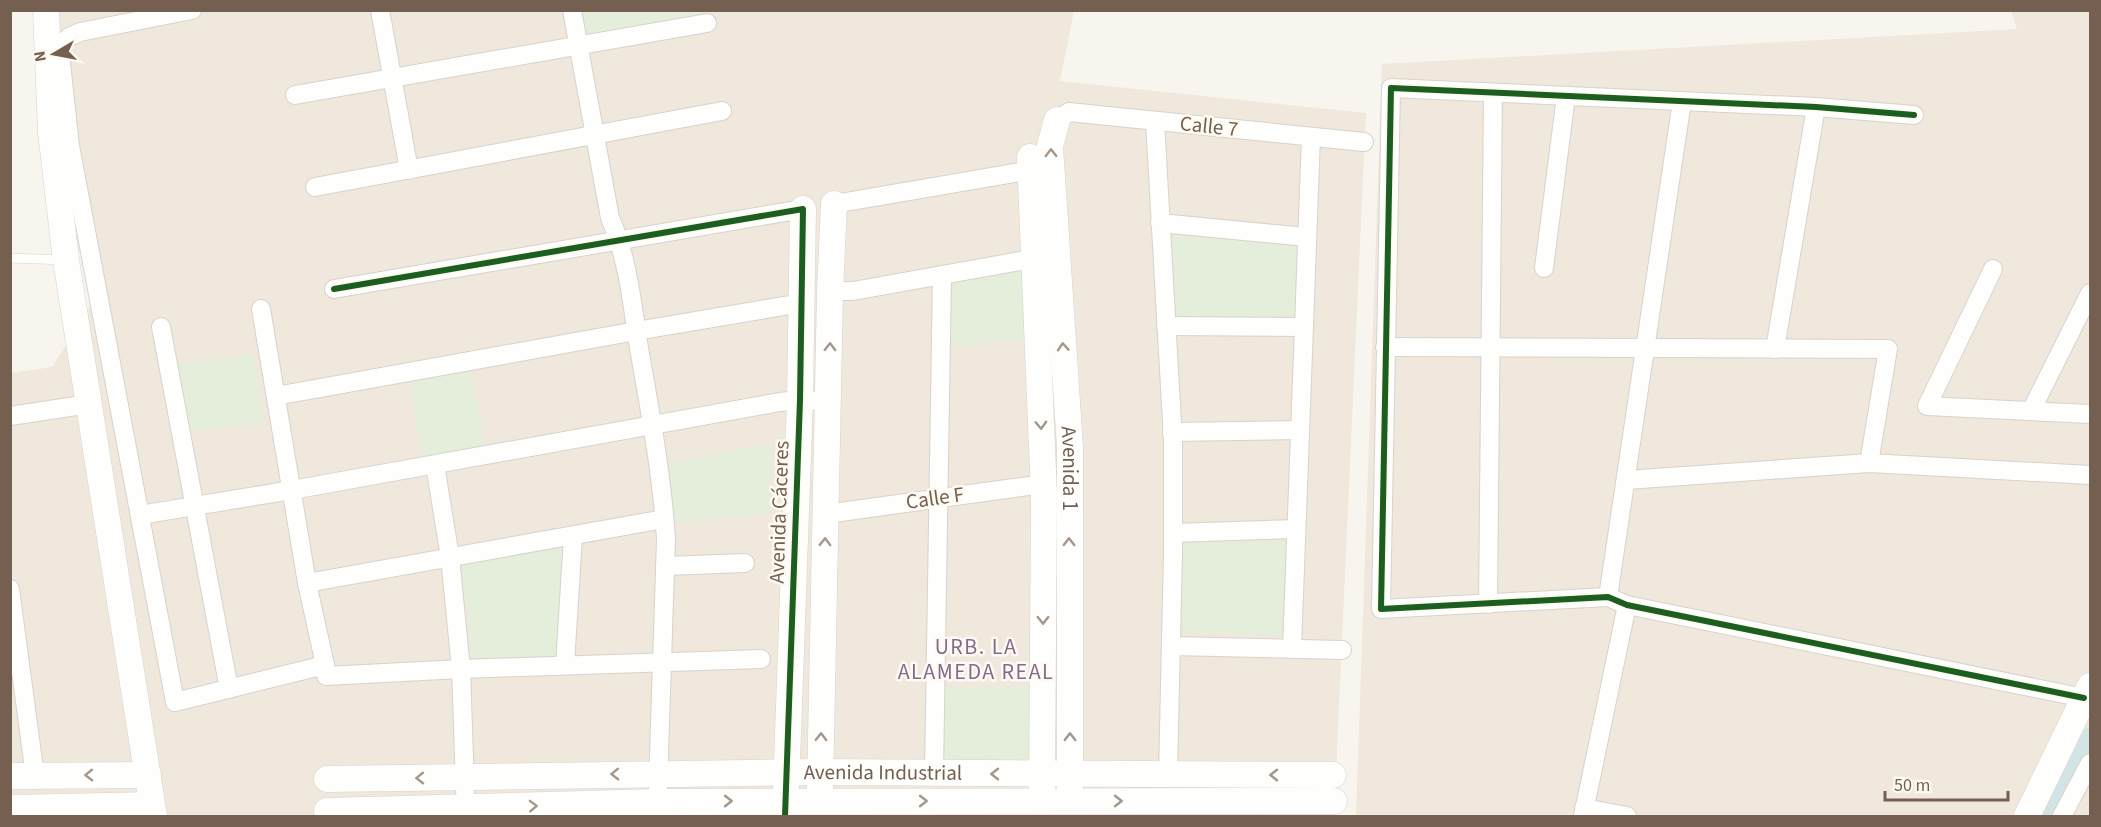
<svg xmlns="http://www.w3.org/2000/svg" width="2101" height="827" viewBox="0 0 2101 827" font-family="'Source Sans 3',sans-serif">
<rect width="100%" height="100%" fill="#f8f5ee"/>
<g fill="#f0e8dd">
<polygon points="58,11 1074,11 1060,81 1366,113 1334,816 11,816 11,373 52,367 97,295"/>
<polygon points="2011,11 2090,11 2090,816 1356,816 1382,64 2017,29"/>
</g>
<g fill="#e5eedb">
<polygon points="709,10 710,14 586,39 582,11"/>
<polygon points="1167,231 1299,245 1297,319 1172,320"/>
<polygon points="1031,266 1036,337 948,348 950,280"/>
<polygon points="253,354 264,423 185,432 173,365"/>
<polygon points="471,369 485,445 422,457 409,380"/>
<polygon points="771,444 771,513 674,524 667,463"/>
<polygon points="1182,540 1290,540 1285,636 1178,632"/>
<polygon points="565,544 559,658 471,661 462,563"/>
<polygon points="1035,686 1034,768 942,768 942,687"/>
</g>
<g fill="none" stroke-linecap="round" stroke-linejoin="round">
<polyline stroke="#d2e4e6" stroke-width="18" points="2048,816 2090,736"/>
<g stroke="#d7d2cc" stroke-width="10">
<polyline id="lane" points="10,258 65,260"/>
</g>
<g stroke="#d7d2cc" stroke-width="20">
<g id="street">
<polyline points="192,10 80,32 69,37 62,44 61,63 70,146 175,702 325,665"/>
<polyline points="380,10 409,170"/>
<path d="M572 10 610 218C628 258 632 304 639 348 650 411 662 475 666 539L657 816"/>
<polyline points="295,95 707,23"/>
<polyline points="1914,115 1816,107 1391,88 1381,609 1608,597 1627,605 2084,698"/>
<polyline points="1057,120 1069,112 1364,142"/>
<polyline points="1155,121 1173,441 1173,552 1168,775"/>
<polyline points="315,187 722,111"/>
<polyline points="834,204 1020,172"/>
<polyline points="1160,223 1307,237"/>
<polyline points="1544,268 1566,96"/>
<polyline points="1993,269 1927,406 2090,414"/>
<polyline points="334,289 803,209"/>
<polyline points="830,291 853,291 1026,260"/>
<polyline points="261,309 307,583 325,665 326,676 461,669 761,659"/>
<polyline points="1166,326 1304,327"/>
<polyline points="161,327 229,689"/>
<polyline points="1385,347 1888,349 1869,463"/>
<polyline points="1775,349 1816,107"/>
<polyline points="276,396 636,331 802,303"/>
<polyline points="2031,411 2090,293"/>
<polyline points="10,416 89,404"/>
<polyline points="1172,432 1300,430"/>
<polyline points="435,465 450,557 461,669 466,816"/>
<polyline points="1626,480 1869,463 2090,475"/>
<polyline points="826,514 1043,484"/>
<polyline points="140,515 292,490 780,402 800,400 829,401"/>
<polyline points="1173,533 1296,529"/>
<polyline points="665,566 745,563"/>
<polyline points="307,583 664,519"/>
<polyline points="10,589 35,776"/>
<polyline points="1608,597 1682,101"/>
<polyline points="1488,604 1493,93"/>
<polyline points="1171,646 1342,650"/>
<polyline points="1292,649 1311,137"/>
<polyline points="565,665 573,536"/>
<polyline points="934,773 942,275"/>
<polyline points="1584,808 1627,816"/>
<polyline points="1583,816 1627,605"/>
<polyline points="2062,816 2090,763"/>
</g>
</g>
<g stroke="#d7d2cc" stroke-width="27">
<g id="secondary">
<polyline points="46,10 51,132 66,260 154,816"/>
<path id="s1" d="M1057 120 1050 146 1070 447V789"/>
<polyline points="1030,157 1044,495 1042,790"/>
<polyline points="10,776 148,775"/>
<path id="s2" d="M327 779 821 772 1333 775"/>
<polyline points="786,789 800,400 803,209"/>
<polyline points="820,789 830,291 834,204"/>
<polyline points="10,808 152,805"/>
<polyline points="327,811 657,802 1334,801"/>
<polyline points="2027,816 2090,686"/>
</g>
</g>
<use href="#lane" stroke="#fefefc" stroke-width="9"/>
<use href="#street" stroke="#fefefc" stroke-width="18"/>
<use href="#secondary" stroke="#fefefc" stroke-width="26"/>
<g stroke="#fdfaf2" stroke-width="10">
<g id="cycleway">
<polyline points="1914,115 1816,107 1391,88 1381,609 1608,597 1627,605 2084,698"/>
<polyline points="334,289 803,209 800,400 785,816"/>
</g>
</g>
<use href="#cycleway" stroke="#1b5e20" stroke-width="6"/>
</g>
<defs><path id="oneway-chevron" d="M-2-3.5L2.5 0L-2 3.5" fill="none" stroke-width="1.6" stroke-linecap="round" stroke-linejoin="round" transform="scale(1.5)"/></defs>
<g stroke="#a4978c">
<use href="#oneway-chevron" transform="translate(1051 153) rotate(-90)"/>
<use href="#oneway-chevron" transform="translate(830 347) rotate(-89)"/>
<use href="#oneway-chevron" transform="translate(1063 347) rotate(-94)"/>
<use href="#oneway-chevron" transform="translate(1041 425) rotate(88)"/>
<use href="#oneway-chevron" transform="translate(825 542) rotate(-89)"/>
<use href="#oneway-chevron" transform="translate(1069 542) rotate(-90)"/>
<use href="#oneway-chevron" transform="translate(1043 620) rotate(90)"/>
<use href="#oneway-chevron" transform="translate(821 737) rotate(-89)"/>
<use href="#oneway-chevron" transform="translate(1070 737) rotate(-90)"/>
<use href="#oneway-chevron" transform="translate(615 774) rotate(179)"/>
<use href="#oneway-chevron" transform="translate(995 774) rotate(-180)"/>
<use href="#oneway-chevron" transform="translate(89 775) rotate(179)"/>
<use href="#oneway-chevron" transform="translate(1274 775) rotate(-180)"/>
<use href="#oneway-chevron" transform="translate(420 778) rotate(179)"/>
<use href="#oneway-chevron" transform="translate(728 801)"/>
<use href="#oneway-chevron" transform="translate(923 801)"/>
<use href="#oneway-chevron" transform="translate(1118 801)"/>
<use href="#oneway-chevron" transform="translate(533 806) rotate(-2)"/>
</g>
<g text-anchor="middle" dominant-baseline="central" stroke-width="5" stroke-linejoin="round" paint-order="stroke">
<g font-size="21" fill="#745f50" stroke="#fdfaf2">
<text transform="translate(1209 126) rotate(6)">Calle 7</text>
<text stroke="none"><textPath href="#s1" startOffset="350">Avenida 1</textPath></text>
<text transform="translate(935 498) rotate(-8)">Calle F</text>
<text transform="translate(779 512) rotate(-88)">Avenida Cáceres</text>
<text stroke="none"><textPath href="#s2" startOffset="556">Avenida Industrial</textPath></text>
</g>
<g font-size="22" letter-spacing="1.5" fill="#85698f" stroke="#fdfaf2">
<text x="976" y="647">URB. LA<tspan x="976" dy="25">ALAMEDA REAL</tspan></text>
</g>
</g>
<rect width="2101" height="827" fill="none" stroke="#745f50" stroke-width="24"/>
<g transform="translate(54 54) rotate(260)" stroke="#fdfaf2" stroke-width="4.5" paint-order="stroke">
<path d="M0-4.5L10 22L0 15L-10 22Z" fill="#745f50"/>
<text y="-9" font-size="16" font-weight="bold" text-anchor="middle" fill="#745f50">N</text>
</g>
<path d="M1885 791v9h123v-9" fill="none" stroke="#745f50" stroke-width="3"/>
<text x="1894" y="791" font-size="18" fill="#745f50" stroke="#fdfaf2" stroke-width="4.5" paint-order="stroke">50 m</text>
</svg>
